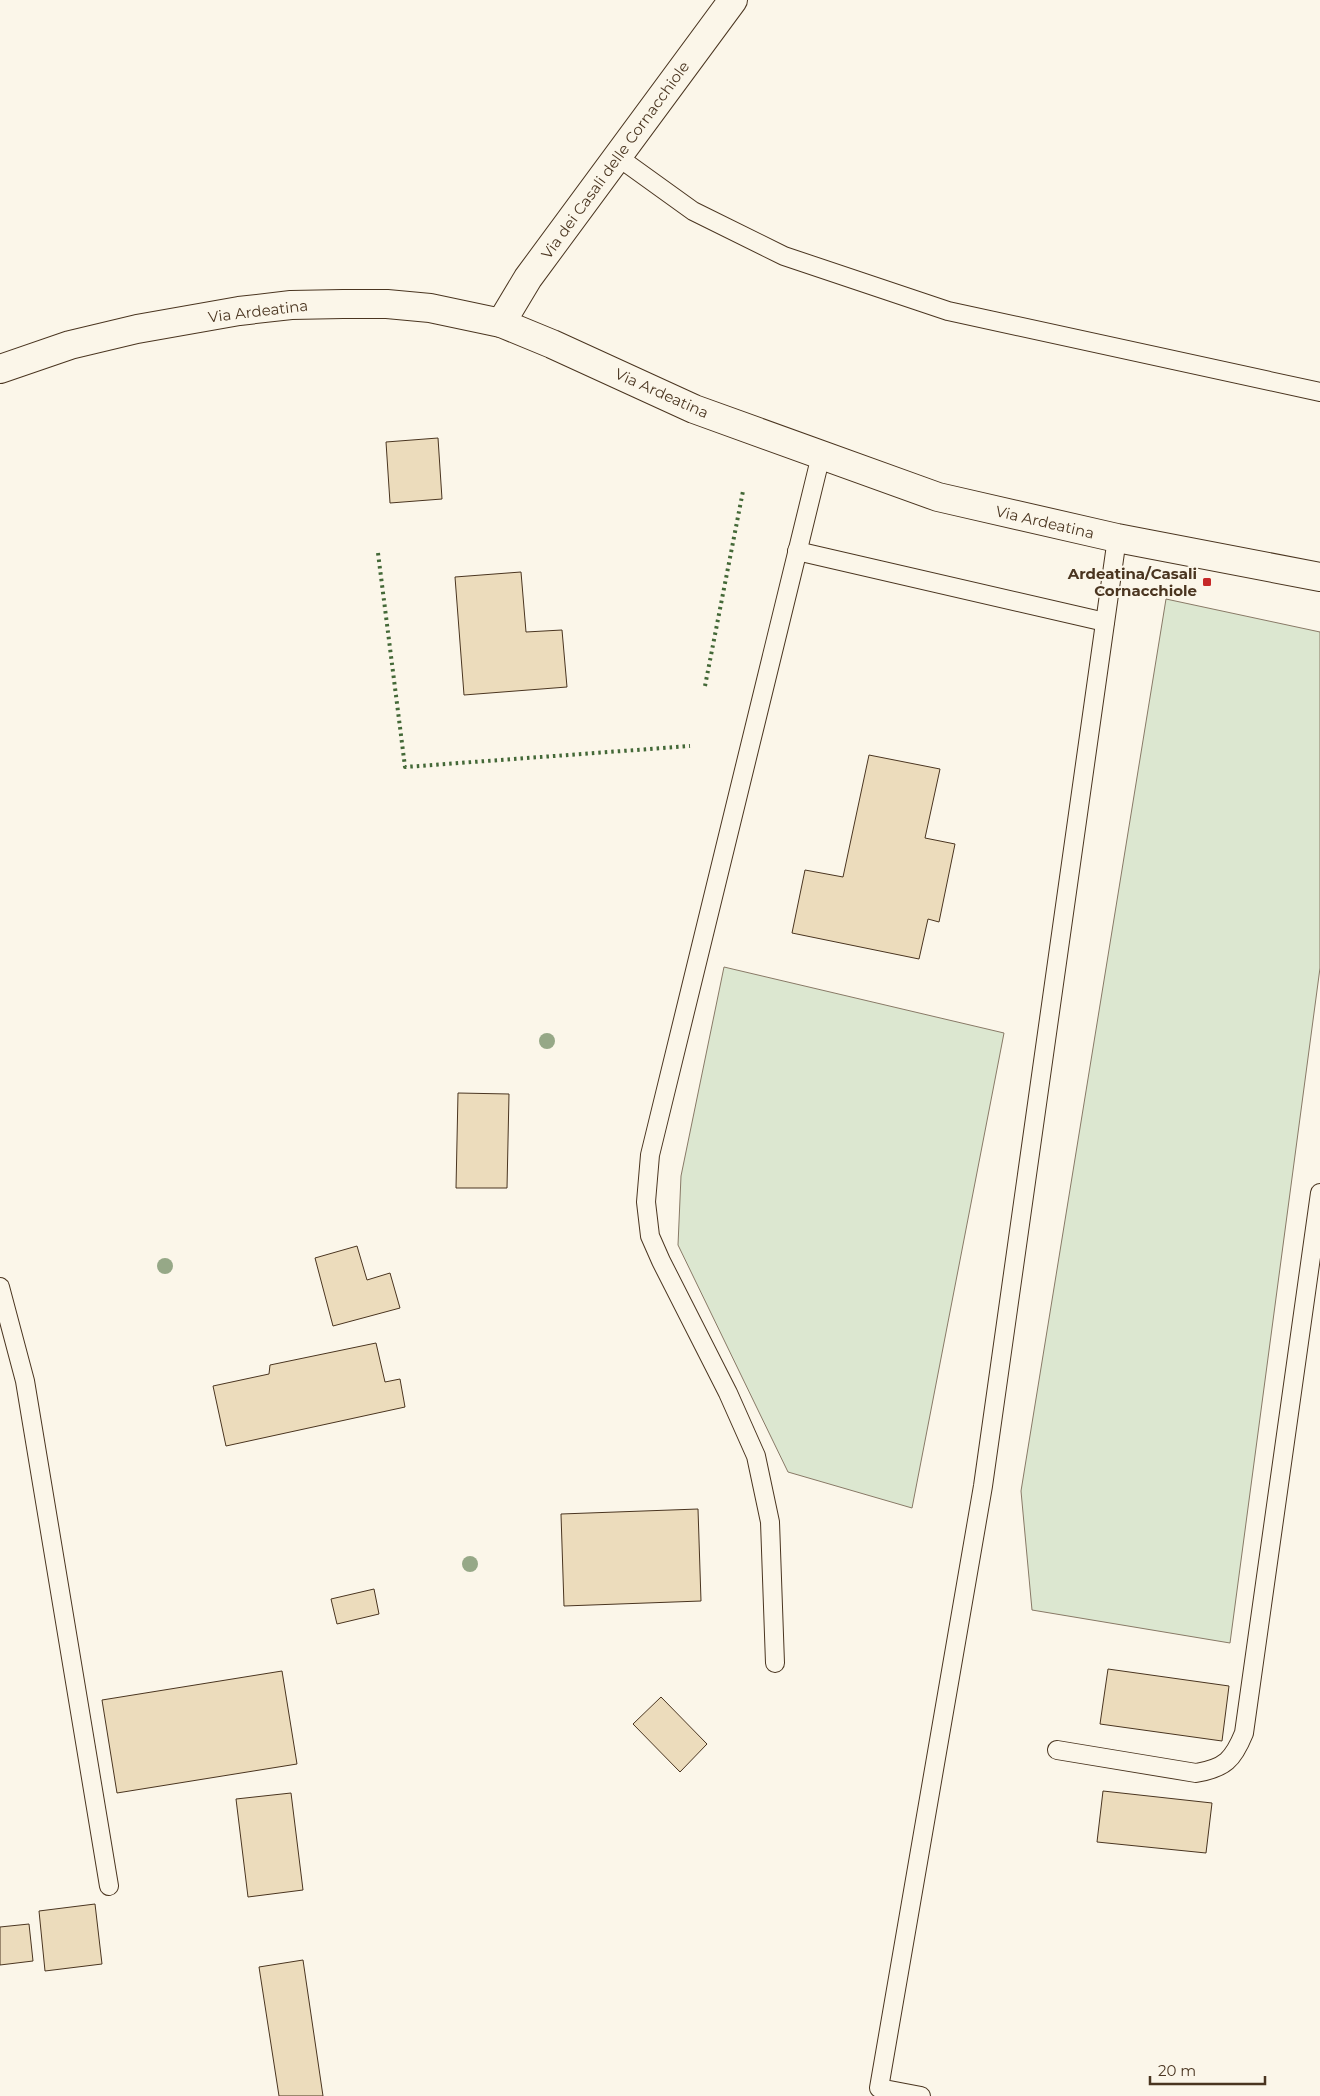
<svg xmlns="http://www.w3.org/2000/svg" width="1320" height="2096" viewBox="0 0 1320 2096" font-family="Montserrat,sans-serif">
<rect width="100%" height="100%" fill="#fbf6e9"/>
<g fill="#dce7d0" stroke="#887966">
<polygon points="1166,599 1320,632 1320,968 1230,1643 1032,1610 1021,1491"/>
<polygon points="724,967 1004,1033 912,1508 788,1472 678,1245 681,1176"/>
</g>
<g fill="#ecdcbc" stroke="#4a3520">
<polygon points="438,438 442,499 390,503 386,442"/>
<polygon points="521,572 526,632 562,630 567,687 464,695 455,577"/>
<polygon points="869,755 940,769 925,838 955,844 939,922 928,919 919,959 792,933 805,870 843,877"/>
<polygon points="458,1093 509,1094 507,1188 456,1188"/>
<polygon points="357,1246 367,1280 390,1273 400,1308 333,1326 315,1258"/>
<polygon points="376,1343 385,1382 400,1379 405,1407 226,1446 213,1386 269,1374 270,1365"/>
<polygon points="698,1509 701,1601 564,1606 561,1514"/>
<polygon points="374,1589 379,1614 337,1624 331,1599"/>
<polygon points="1108,1669 1229,1686 1222,1741 1100,1724"/>
<polygon points="282,1671 297,1764 117,1793 102,1700"/>
<polygon points="661,1697 707,1744 680,1772 633,1724"/>
<polygon points="1103,1791 1212,1803 1206,1853 1097,1842"/>
<polygon points="291,1793 303,1890 248,1897 236,1799"/>
<polygon points="95,1904 102,1964 45,1971 39,1911"/>
<polygon points="29,1924 33,1961 0,1965 0,1927"/>
<polygon points="303,1960 323,2096 279,2096 259,1967"/>
</g>
<g fill="none" stroke-linecap="round" stroke-linejoin="round">
<g stroke="#4a3520" stroke-width="20">
<g id="service">
<polyline points="618,157 693,211 784,256 948,311 1320,392"/>
<polyline points="797,551 1105,622"/>
<polyline points="0,1287 25,1381 109,1886"/>
<polyline points="775,1663 770,1522 756,1456 728,1393 661,1261 650,1236 646,1202 650,1155 821,455"/>
<path d="M1057 1750 1196 1773C1225 1768 1233 1760 1244 1733L1320 1193"/>
<polyline points="921,2096 879,2088 983,1486 1117,538"/>
</g>
</g>
<g stroke="#4a3520" stroke-width="30">
<polyline id="minor" points="501,323 528,278 733,0"/>
</g>
<g stroke="#4a3520" stroke-width="30">
<polyline id="secondary" points="0,369 70,345 137,329 239,311 291,305 343,304 387,304 430,308 501,323 552,344 694,409 938,497 1117,538 1320,577"/>
</g>
<use href="#service" stroke="#fbf6e9" stroke-width="18"/>
<use href="#minor" stroke="#fbf6e9" stroke-width="28"/>
<use href="#secondary" stroke="#fbf6e9" stroke-width="28"/>
<g stroke="#436837" stroke-width="4" stroke-dasharray="2.5 4" stroke-linecap="butt">
<polyline points="378,553 405,767 690,746"/>
<polyline points="705,686 743,491"/>
</g>
</g>
<g fill="#96a887">
<circle cx="547" cy="1041" r="8"/>
<circle cx="165" cy="1266" r="8"/>
<circle cx="470" cy="1564" r="8"/>
</g>
<rect fill="#c62828" stroke="#fbf6e9" stroke-width="2" x="1202" y="577" width="10" height="10" rx="2.5"/>
<g text-anchor="middle" dominant-baseline="central" stroke-width="4" stroke-linejoin="round" paint-order="stroke">
<g font-size="15" fill="#4a3520" stroke="#fbf6e9">
<text transform="translate(615 160) rotate(-54)">Via dei Casali delle Cornacchiole</text>
<text transform="translate(258 311) rotate(-7)">Via Ardeatina</text>
<text transform="translate(662 393) rotate(24)">Via Ardeatina</text>
<text transform="translate(1045 522) rotate(13)">Via Ardeatina</text>
</g>
<g font-size="15" font-weight="bold" fill="#4a3520" stroke="#fbf6e9" text-anchor="end">
<text x="1197" y="573">Ardeatina/Casali<tspan x="1197" dy="17">Cornacchiole</tspan></text>
</g>
</g>
<path d="M1150 2076v8h115v-8" fill="none" stroke="#4a3520" stroke-width="2.5"/>
<text x="1158" y="2076" font-size="15" fill="#4a3520" stroke="#fbf6e9" stroke-width="4" paint-order="stroke">20 m</text>
</svg>
